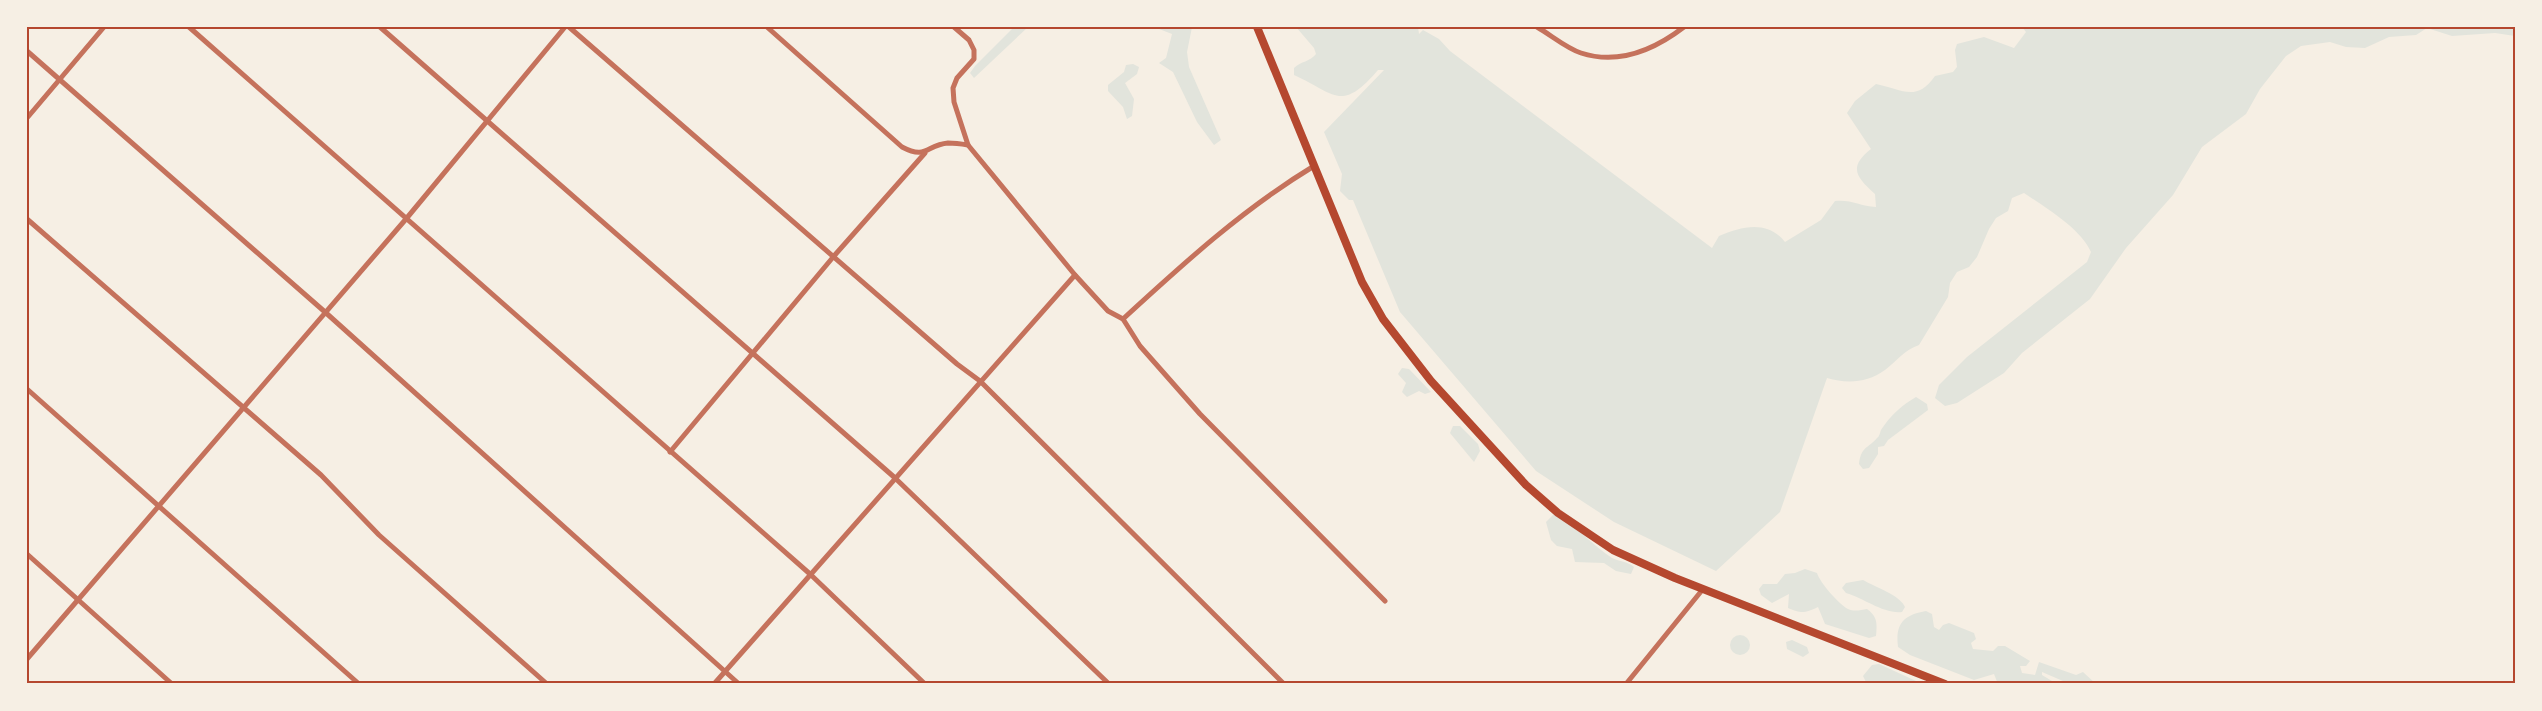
<svg xmlns="http://www.w3.org/2000/svg" width="2542" height="711" viewBox="0 0 2542 711" font-family="'PT Sans Narrow',sans-serif">
<rect width="100%" height="100%" fill="#f6efe4"/>
<g fill="#e2e4dc">
<polygon points="1014,27 1028,27 974,78 970,73 975,66"/>
<polygon points="1154,27 1192,27 1187,52 1189,67 1221,140 1214,145 1197,122 1173,72 1159,63 1166,58 1172,34"/>
<path d="M1296 27H1418L1419 34 1423 30 1439 39 1450 51 1712 248 1719 236C1742 226 1768 220 1785 242L1821 220 1835 201C1850 199 1860 206 1876 207L1875 194C1856 177 1848 167 1871 149L1847 113 1855 101 1876 84C1902 89 1916 103 1935 76L1953 72 1957 67 1955 50 1957 44 1984 37 2014 48 2026 32 2022 27H2515V36L2495 33 2452 36 2427 28 2416 35 2389 37 2365 48 2346 47 2330 42 2301 46 2286 56 2260 89 2246 114 2202 147 2173 195 2126 248 2090 299 2022 353 2004 373 1957 403 1945 406 1935 398 1939 385 1967 357 2087 262 2091 252C2080 228 2046 208 2024 193L2012 198 2008 211 1996 218 1989 229 1977 257 1969 267 1957 272 1950 283 1948 297 1919 345C1904 350 1897 361 1885 370 1867 383 1847 384 1827 378L1780 512 1716 571 1614 522 1536 471 1400 312 1353 200H1349L1340 191 1342 174 1324 132 1384 70H1378C1341 113 1336 94 1294 75V68C1301 61 1310 62 1316 54L1314 48Z"/>
<polygon points="1133,64 1139,67 1137,74 1125,83 1134,99 1132,116 1127,119 1123,107 1108,91 1108,85 1124,72 1126,65"/>
<polygon points="1402,368 1409,369 1431,392 1425,394 1419,391 1407,397 1402,392 1406,383 1398,374"/>
<path d="M1916 397 1927 404 1928 410 1888 440 1884 446 1878 447V454L1869 468 1863 469 1859 464C1861 446 1869 448 1877 438 1880 436 1880 432 1881 430 1890 416 1902 405 1916 397Z"/>
<polygon points="1453,426 1460,426 1478,444 1480,451 1474,462 1450,433"/>
<path d="M1554 514C1575 524 1593 546 1612 558 1620 562 1627 561 1634 567L1631 574 1616 571 1604 563 1575 562 1572 549 1557 546 1551 540 1546 522Z"/>
<path d="M1805 569 1817 573C1820 583 1839 604 1848 609 1854 612 1861 610 1867 609 1878 617 1877 624 1876 636L1869 638 1825 624 1818 607C1805 613 1802 614 1788 608L1789 594 1772 603 1761 595 1759 589 1763 584H1777L1785 574 1795 573Z"/>
<path d="M1863 580C1875 587 1900 595 1905 607L1902 612C1883 614 1864 598 1846 593L1842 588 1846 583Z"/>
<path d="M1926 611 1932 614 1934 627 1939 630 1943 625 1949 623 1974 633 1976 639 1971 643 1973 649 1993 651 1998 646H2005L2030 661 2026 666H2020L2022 673 2035 675 2039 662 2076 675 2083 672 2096 684H2070L2042 672V675L2052 681V684H1998L1994 674 1974 680 1910 655 1898 647C1895 623 1904 615 1926 611Z"/>
<circle cx="1740" cy="645" r="10"/>
<polygon points="1792,640 1807,647 1809,653 1803,657 1787,649 1786,642"/>
<polygon points="1879,664 1916,681 1918,684 1867,684 1863,676 1872,665"/>
</g>
<g fill="none" stroke-linecap="round" stroke-linejoin="round">
<g stroke="#c5725c" stroke-width="5">
<polyline points="189,27 810,574 925,684"/>
<polyline points="380,27 894,477 1109,684"/>
<polyline points="569,27 957,364 980,381 1284,684"/>
<path d="M767 27 902 147C927 160 926 145 948 143 954 143 962 144 968 145"/>
<polyline points="954,27 969,40 974,50 974,59 957,78 953,88 954,102 968,145 1075,275 1108,311 1123,319 1140,346 1200,414 1385,601"/>
<path d="M1537 27C1551 35 1566 48 1581 53 1618 65 1654 50 1684 27"/>
<polyline points="27,51 325,312 739,684"/>
<polyline points="27,118 104,27"/>
<polyline points="27,219 321,475 379,535 547,684"/>
<path d="M1123 319C1184 263 1243 209 1314 166"/>
<polyline points="27,389 359,684"/>
<polyline points="670,452 834,256 925,153"/>
<polyline points="27,554 172,684"/>
<polyline points="27,659 406,219 565,27"/>
<polyline points="714,684 1075,275"/>
<polyline points="1626,684 1703,589"/>
</g>
<polyline stroke="#b5482f" stroke-width="8" points="1257,27 1362,282 1383,319 1431,381 1526,485 1558,513 1613,550 1675,578 1945,684"/>
</g>
<rect width="2542" height="711" fill="none" stroke="#f6efe4" stroke-width="57"/>
<rect x="28" y="28" width="2486" height="654" fill="none" stroke="#b5482f" stroke-width="2"/>
</svg>
